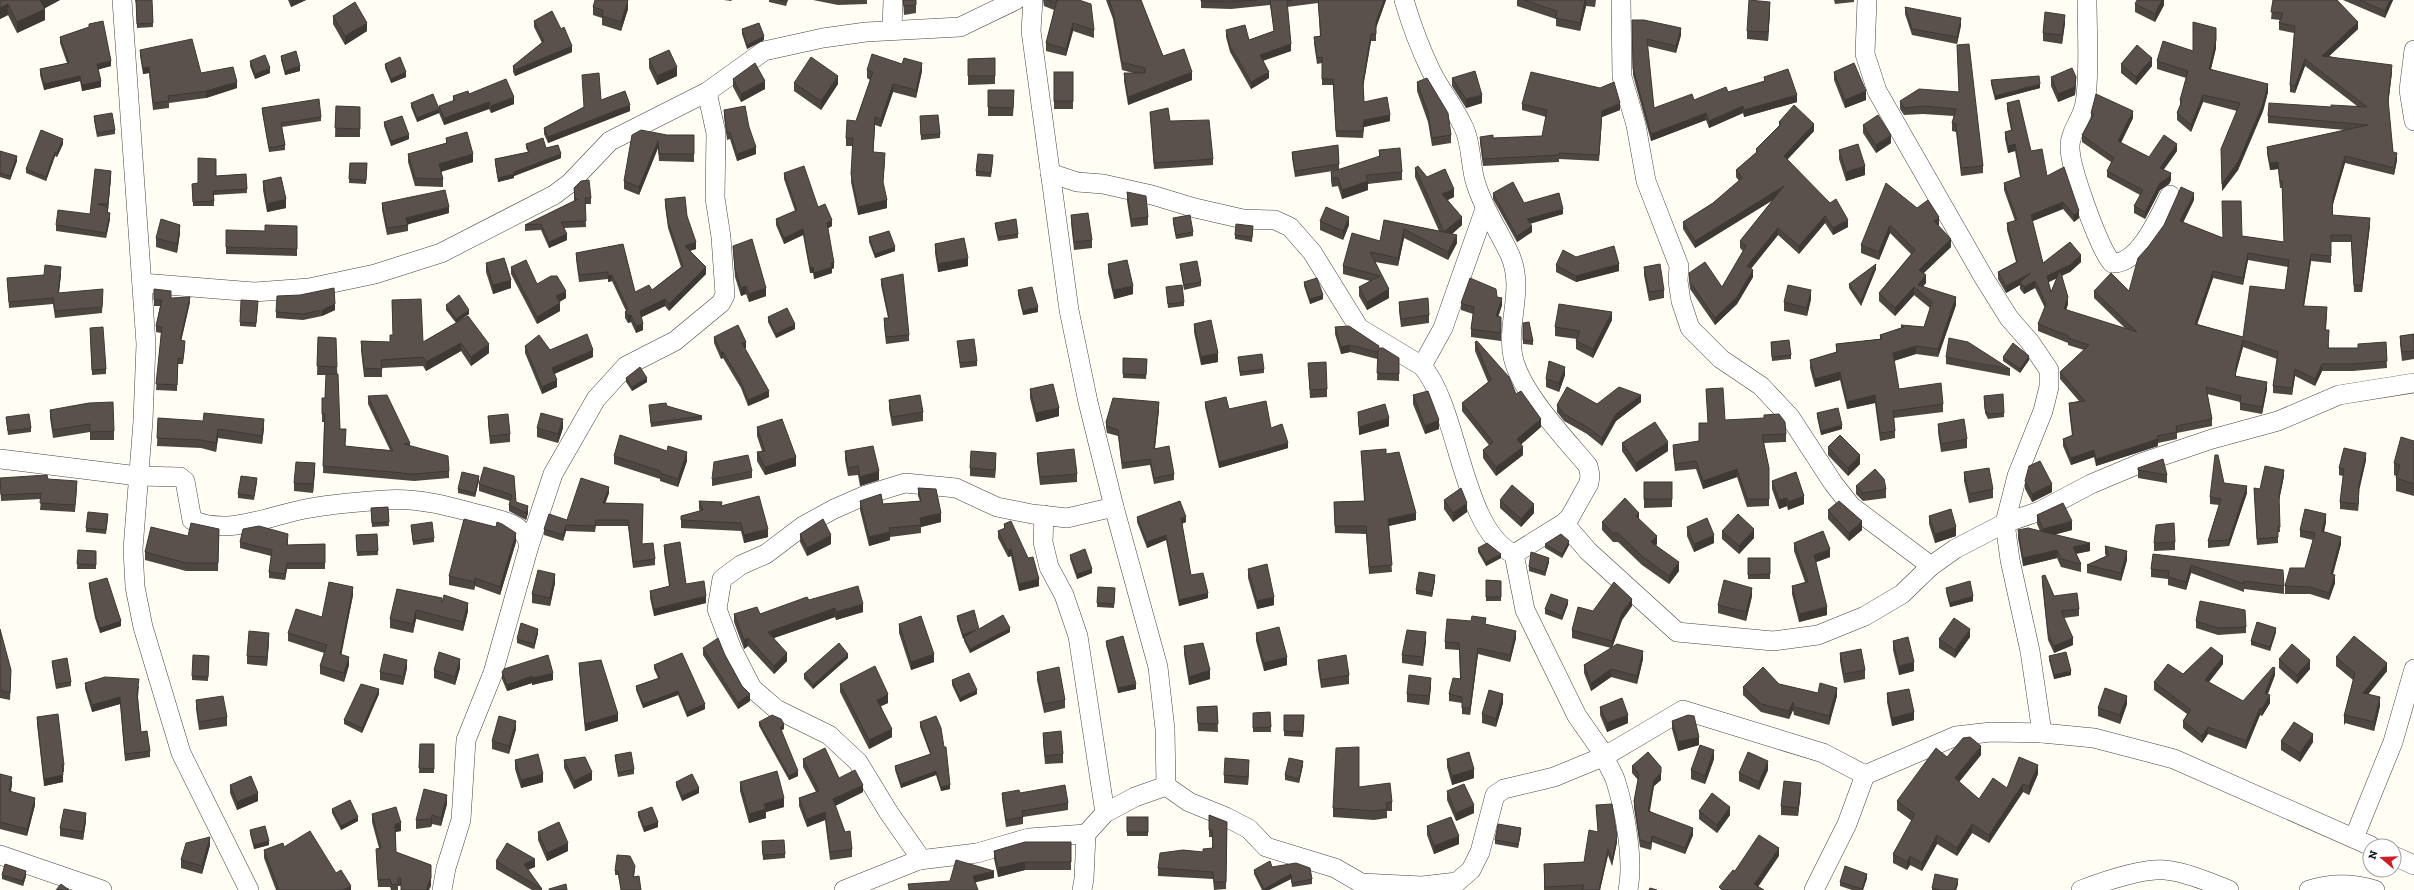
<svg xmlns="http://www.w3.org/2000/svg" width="2414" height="890" viewBox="0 0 2414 890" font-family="'Zilla Slab',serif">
<rect width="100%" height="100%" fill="#fffdf4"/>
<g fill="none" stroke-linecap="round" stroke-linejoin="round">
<g stroke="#434343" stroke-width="20">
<g id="minor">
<polyline points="122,0 146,344 143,421 133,549 135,587 143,627 181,753 249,890"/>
<polyline points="1033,0 1031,31 1069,310 1088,402 1114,507 1158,667 1165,729 1166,786"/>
<path d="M1404 0C1411 24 1420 48 1431 71 1441 91 1455 108 1464 128 1472 145 1470 167 1476 184 1484 210 1499 231 1510 255 1525 289 1506 323 1513 357 1521 393 1564 437 1588 466L1590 475 1589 483 1570 517 1564 523 1514 554"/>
<polyline points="1621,0 1622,77 1636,125 1646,181 1679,266 1678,281 1681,301 1690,328 1721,359 1761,386 1790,417 1833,483 1851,506 1931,566"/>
<polyline points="1867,0 1865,54 1877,91 1984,278 2009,318 2030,342 2049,370 2049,387 2043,411 2017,476 2005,523 2010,560 2030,651 2042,733"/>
<path d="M2087 0C2087 31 2090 74 2085 103 2083 118 2070 131 2070 146 2069 166 2099 248 2112 263 2139 265 2160 215 2170 195"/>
<polyline points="892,29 893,0"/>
<polyline points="2414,50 2409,90 2414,121"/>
<path d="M1050 173 1077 182 1103 184 1152 195 1195 208 1243 219 1275 220 1290 227 1312 252 1359 328 1422 366C1459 408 1462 531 1514 554L1525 610 1577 716 1605 756 1683 710 1823 753 1865 775"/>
<polyline points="142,283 254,292 309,288 375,274 441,253 554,195 570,183 610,141 707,92 764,51 823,38 866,32 960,27 1016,0"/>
<polyline points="1422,366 1443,328 1485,209"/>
<path d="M0 459 138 476 180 477 185 481 192 520C228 536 269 516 305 509 330 504 358 502 384 500 418 497 452 507 485 516 504 521 525 524 529 546"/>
<polyline points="1044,515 1043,542 1049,567 1064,595 1078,636 1105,813"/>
<polyline points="1564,523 1588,551 1677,632 1773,641 1818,635 1865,616 1902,594 1931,566 1955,549 2005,523 2040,511 2091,484 2141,463 2212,439 2278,421 2339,395 2414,383"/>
<polyline points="2354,838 2393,742 2414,669"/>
<polyline points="0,855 102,890"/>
<polyline points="2394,856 2414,865"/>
<polyline points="919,860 917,853 889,813 858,762 829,735 776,709 752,688 732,649 717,609 722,579 741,565 766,554 803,526 834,509 866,495 905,483 956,488 997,507 1032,514 1067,518 1114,507"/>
<polyline points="442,890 446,868 461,820 466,740 493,673 529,546 553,474 596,399 626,366 675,341 721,303 725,295 721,237 715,198 716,133 707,92"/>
<polyline points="844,890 919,860 977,853 1029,838 1086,834"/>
<path d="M1082 890 1084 879 1086 834 1105 813 1135 797 1166 786 1189 802 1226 817 1249 829 1266 847 1335 868 1361 883 1422 886 1457 882 1471 870 1480 852 1495 795 1504 789 1554 777 1605 756C1607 766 1613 772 1616 782 1625 811 1634 860 1628 890"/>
<polyline points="1814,890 1847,824 1865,775 1956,736 1991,732 2042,733 2094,738 2174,759 2371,846"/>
<path d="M2081 890C2102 882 2143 868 2165 870 2186 872 2209 882 2229 890"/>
<path d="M2309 890C2331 883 2353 883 2375 890"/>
</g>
</g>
<use href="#minor" stroke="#fff" stroke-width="19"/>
</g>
<g fill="#4d4641" fill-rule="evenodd">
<polygon points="0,0 60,0 44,8 45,20 17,33 8,15 0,19"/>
<polygon points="135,0 152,0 153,27 137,28 136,3"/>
<polygon points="288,0 306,0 291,7"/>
<polygon points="724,0 732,0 731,1"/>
<polygon points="769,0 788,0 786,6 769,2"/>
<polygon points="813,0 867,0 867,4 838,5"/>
<polygon points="903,0 916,5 916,13 904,15"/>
<polygon points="1043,0 1079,0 1094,30 1094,38 1073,31 1066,56 1046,51 1046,43 1054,10 1044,6"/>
<polygon points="1106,0 1141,0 1163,56 1192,80 1128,105 1124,81 1124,73 1133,73 1122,70 1113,19"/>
<polygon points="1201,0 1386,0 1376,28 1376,41 1371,41 1363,86 1364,102 1390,121 1364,127 1363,138 1336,137 1333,85 1322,85 1322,63 1317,64 1314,43 1314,37 1320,36 1318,3 1287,7 1291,51 1263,60 1269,78 1251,89 1230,52 1226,37 1226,30 1249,40 1274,31 1270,5 1231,9 1201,8"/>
<polygon points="1517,0 1596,0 1595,7 1586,6 1580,31 1556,26 1556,19 1517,6"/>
<polygon points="1834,0 1854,0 1854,2 1835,4"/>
<polygon points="2164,0 2164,5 2155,22 2135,12 2135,4"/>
<path d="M2273 0 2358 29 2329 56 2392 72 2388 103 2393 152 2397 160 2394 175 2345 163 2333 204V215L2370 225 2362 292H2354L2351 242H2331V263L2311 261 2304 306 2327 314 2326 330 2329 348H2358L2386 342 2387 368 2353 371H2322L2315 386 2295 376 2292 395 2273 393V386L2277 359 2243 347 2236 371V376L2267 389 2262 414 2240 410V402L2207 394 2212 419V426L2177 433V439L2158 443V446L2096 466 2094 457 2071 465 2063 446V439L2072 436 2069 410V403L2079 401 2060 379V372L2084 350 2068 345V343L2038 331V324L2045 308 2035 288 2024 294 2020 289V285L2006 293 1998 279V272L2016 262 2007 230V223L2015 221 2004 190V183L2020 177 2015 151 2008 153 2005 139V132L2011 130 2007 110V103L2031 151 2047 176 2079 218 2074 222 2063 209 2032 221 2043 263 2081 262 2070 272 2062 275 2068 304 2066 310 2126 329 2094 298V291H2129L2148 247 2194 200 2183 223 2223 238 2242 236 2284 242 2282 188H2280L2278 169 2270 170 2267 154V147L2345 130 2268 123V116L2331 107 2357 106 2305 66 2295 93 2290 92V85L2294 33 2279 30V23L2280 20 2271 19ZM2248 260 2288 267 2285 290 2243 337 2197 324 2213 278 2243 285ZM2057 278 2051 292 2048 282Z"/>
<polygon points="2343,0 2393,0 2385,18"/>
<polygon points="593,7 628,9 621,31 602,25 602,18 593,15"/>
<polygon points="1905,7 1961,25 1957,44 1912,35 1905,14"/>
<polygon points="1770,10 1768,41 1747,39 1747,31"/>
<polygon points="333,16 367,31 345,45 333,24"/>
<polygon points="1632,20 1681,35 1676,53 1647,46 1654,108 1694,100 1728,92 1764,81 1764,77 1797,102 1744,117 1743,113 1709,128 1706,120 1651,141 1633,75"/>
<polygon points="534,21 572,52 515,76 513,72 513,66 542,43 534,27"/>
<polygon points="2065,23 2062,44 2043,41 2043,33"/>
<polygon points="89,24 111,66 98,69 101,87 82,91 80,81 44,90 40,75 40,69 67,63 60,43 60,37 89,27"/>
<polygon points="2216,28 2216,48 2211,69 2268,92 2263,111 2238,170 2222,191 2221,149 2237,111 2203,102 2191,132 2177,120 2177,113 2180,105 2180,100 2186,78 2157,69 2157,61 2193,51"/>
<polygon points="742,29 764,40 747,49 742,34"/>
<polygon points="1957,45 1983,166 1983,173 1961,176 1956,132 1952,131 1952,123 1954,116 1923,114 1904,115 1900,109 1900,101 1959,92"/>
<polygon points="140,50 201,73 237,88 206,98 169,103 169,108 153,110 149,73 143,74 140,56"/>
<polygon points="281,56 300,71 285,75 281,60"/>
<polygon points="995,58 995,84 968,85 968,59"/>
<polygon points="649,59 677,76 657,85 649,68"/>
<polygon points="250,61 270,73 255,79 250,66"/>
<polygon points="385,64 406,77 391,83 385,68"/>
<polygon points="2121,64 2152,66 2136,85 2121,73"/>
<polygon points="867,70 922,71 916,98 893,92 881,127 875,125 873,152 885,161 883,183 887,208 858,215 851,182 853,146 846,146 846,138 856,121 870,80 867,78"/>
<rect x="1054" y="72" width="19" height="37"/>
<polygon points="1834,72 1866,100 1845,108 1834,80"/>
<polygon points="2051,77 2076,86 2075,95 2058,102 2051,86"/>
<polygon points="1452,78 1482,103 1466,108 1452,86"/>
<polygon points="733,79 765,89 741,102 733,87"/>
<polygon points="1991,80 2040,88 1995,100 1991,84"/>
<polygon points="1417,82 1451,135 1451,143 1432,146 1428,122 1417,91"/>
<polygon points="794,83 838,84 821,110 794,91"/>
<polygon points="988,90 1014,99 1013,116 988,116"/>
<polygon points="469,94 514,104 491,113 489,109 444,125 439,113 439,106 453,101 453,96"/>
<polygon points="601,100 630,111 548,143 544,134 544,128 584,107"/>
<polygon points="411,103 439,113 417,122 411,107"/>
<polygon points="1522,104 1620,110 1602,117 1599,161 1559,159 1559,162 1483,166 1480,143 1480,137 1493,138 1542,136 1546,117 1522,110"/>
<polygon points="336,106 360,107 360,137 335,137"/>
<polygon points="262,108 321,117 321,121 282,127 285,145 285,150 269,152 262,112"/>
<polygon points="724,110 749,127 756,154 737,161 730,139 727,140 724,117"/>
<polygon points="1150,112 1170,121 1213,159 1213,165 1154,169"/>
<polygon points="2091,113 2133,118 2121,143 2149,157 2177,151 2163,170 2171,180 2169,184 2160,190 2145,219 2134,213 2134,206 2140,195 2107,177 2107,171 2111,162 2082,142 2082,135 2091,118"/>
<polygon points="94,116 115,130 115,134 97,137 94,120"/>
<polygon points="920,120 940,134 940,138 921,140"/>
<polygon points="384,122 409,139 391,146 384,126"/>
<polygon points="1779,122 1814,131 1787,160 1848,227 1833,235 1825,223 1799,254 1778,235 1751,269 1753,277 1737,304 1715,325 1690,289 1689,280 1689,273 1722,287 1743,251 1740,248 1740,241 1773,200 1695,248 1683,229 1683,222 1713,203 1739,181 1736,177 1736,170 1756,153 1756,149 1779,126"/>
<polygon points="1863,125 1891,143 1876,153 1863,133"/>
<polygon points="632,135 694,135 694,162 659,161 658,148 639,195 624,189 624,181"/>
<polygon points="446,138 473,162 441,172 443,179 443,187 415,186 408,162 408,154 446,143"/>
<polygon points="63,144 57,157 55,156 46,181 26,173 26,169"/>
<polygon points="526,144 546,148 561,158 514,176 514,178 498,182 495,163 495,159 528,152 526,148"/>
<polygon points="1379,150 1402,172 1402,180 1368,184 1368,190 1342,199 1338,186 1332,187 1331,181 1331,172 1379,157"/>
<polygon points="1839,150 1865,175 1846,181 1839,159"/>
<polygon points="0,151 17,161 10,180 0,177"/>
<polygon points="1292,152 1339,164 1339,170 1295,177 1292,158"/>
<polygon points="993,160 991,177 976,176 976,171"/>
<polygon points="350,163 367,163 366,184 349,183"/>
<polygon points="1415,168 1454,197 1448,200 1462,225 1452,234 1457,243 1448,260 1404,238 1398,266 1375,262 1389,298 1367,310 1359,296 1359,287 1370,281 1343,274 1343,266 1380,241 1384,220 1439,231 1415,177"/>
<polygon points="784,173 818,207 832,226 828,228 834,268 832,269 832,273 814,279 813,273 810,273 803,235 784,244 776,225 776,219 795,211 784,179"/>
<polygon points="246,174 247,193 214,195 214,206 193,206 192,184 198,183 216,176"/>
<polygon points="111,177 108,210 108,213 110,219 106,238 56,231 56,225 90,214"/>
<polygon points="263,181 286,208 267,212 263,190"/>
<polygon points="574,188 591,198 591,204 585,204 586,227 564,228 567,240 549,248 541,230 525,231 525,225 574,201"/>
<polygon points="1127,192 1148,217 1148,225 1131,227 1127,201"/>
<polygon points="1493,193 1524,203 1563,214 1530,224 1532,232 1517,242 1493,199"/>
<polygon points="665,199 687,216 696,249 690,251 706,274 669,311 665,306 641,317 643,330 636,333 631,322 628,323 625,318 625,312 626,311 612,281 608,282 608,279 579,282 576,259 576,253 623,244 635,292 652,290 681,267 668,228 665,206"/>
<polygon points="382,203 449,213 408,224 408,231 387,235 382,210"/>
<polygon points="1917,208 1939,225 1938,225 1951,247 1924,273 1926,283 1923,286 1956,305 1938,357 1916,354 1894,361 1899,389 1943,404 1943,412 1894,418 1895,431 1895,438 1880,441 1875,403 1847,409 1840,380 1815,387 1810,368 1810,360 1836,352 1836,344 1880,339 1880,335 1901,328 1901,325 1924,327 1930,308 1914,295 1895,316 1879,301 1879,293 1911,254 1890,233 1879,260 1861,253 1861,245"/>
<polygon points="1071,215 1092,240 1092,248 1074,250 1071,223"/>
<polygon points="1173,218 1193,232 1193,236 1176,239 1173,223"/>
<polygon points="1320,221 1349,225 1343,240 1320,230"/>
<polygon points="995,223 1018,234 1018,238 998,241 995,227"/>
<polygon points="297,226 297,256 226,254 226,247 265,231"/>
<polygon points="1253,230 1252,242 1235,239 1235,235"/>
<polygon points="180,233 177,253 156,247 156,238"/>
<polygon points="869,237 895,251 875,258 869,242"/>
<polygon points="935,244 968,266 938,272 935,253"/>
<polygon points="733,246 766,296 749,302 746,294 741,296 735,277"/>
<polygon points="1576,257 1619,271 1576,282 1556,272 1556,265"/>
<polygon points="486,263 511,288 493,294 486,272"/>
<polygon points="1108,264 1133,294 1114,299 1108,273"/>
<polygon points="1180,264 1201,282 1201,286 1184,290 1180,268"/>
<polygon points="511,267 537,284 566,298 559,302 560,311 537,324 511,274"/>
<polygon points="1644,267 1664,290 1664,298 1649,301 1644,275"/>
<polygon points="1876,269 1861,306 1849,288 1849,284"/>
<polygon points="61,274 59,293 103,296 102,313 55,318 53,304 9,308 7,278"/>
<polygon points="881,279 909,335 909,341 886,344 884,325 884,318 888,318 881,285"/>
<polygon points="1304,282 1323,299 1310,304 1304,286"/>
<polygon points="1166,287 1184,302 1184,306 1168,308"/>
<polygon points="154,289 171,298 190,302 181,341 185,347 183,364 178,364 177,391 156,390 161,333 156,332 156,326 160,306 154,306"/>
<polygon points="1018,290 1038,312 1023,315 1018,295"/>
<polygon points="1497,297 1502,305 1498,317 1501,325 1501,341 1471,337 1471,329 1473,314 1461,310 1461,303"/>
<polygon points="1811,299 1807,316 1784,311 1784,302"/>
<polygon points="392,300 423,342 468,316 489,353 471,366 461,351 426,371 423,366 382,368 382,377 364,377 361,350 361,341 390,342 390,335 393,335"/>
<polygon points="1399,302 1429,315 1429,323 1401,327 1399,311"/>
<polygon points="258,305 256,327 240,326 240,322"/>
<polygon points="446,305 469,314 456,323 446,310"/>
<polygon points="335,310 322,316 303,320 276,318 276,312"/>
<polygon points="768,317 795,329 776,338 768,322"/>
<polygon points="1612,320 1593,358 1576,349 1576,341 1577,339 1555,336 1555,327"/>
<polygon points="1523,323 1533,341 1533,345 1523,344"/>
<polygon points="1194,324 1218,362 1201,365 1194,332"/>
<polygon points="1335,327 1399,358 1399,381 1377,380 1378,358 1377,359 1350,352 1341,354 1335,334"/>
<polygon points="90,332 106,369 106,374 92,375"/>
<polygon points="2414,334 2414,359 2402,361 2400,344 2400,336"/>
<polygon points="318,337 337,367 340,429 346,447 390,450 368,404 368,396 410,443 410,446 449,471 449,478 414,481 323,473 324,422 322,422 322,398 325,398 326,375 317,375"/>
<polygon points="714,337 746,348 744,348 769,397 748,406 741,388 723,358 721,359 714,343"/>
<polygon points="957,341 977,361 977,366 960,368"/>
<polygon points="1475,342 1541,427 1521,444 1523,455 1496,476 1483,458 1483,450 1489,445 1462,411 1462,403 1488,382 1475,351"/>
<polygon points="1771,342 1791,355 1791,359 1772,361"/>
<polygon points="525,346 550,350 593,357 554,374 557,387 542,394 525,353"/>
<polygon points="1238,357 1264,369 1264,373 1240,376"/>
<polygon points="1946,357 2010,369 2010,376 1946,364"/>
<polygon points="2003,357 2029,360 2020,373 2003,361"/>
<polygon points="1123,358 1147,359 1146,379 1123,378"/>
<polygon points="1308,363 1327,389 1327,397 1310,398"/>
<polygon points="1565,375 1559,392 1546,387 1546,379"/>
<polygon points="626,378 647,382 632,391 626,382"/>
<polygon points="1030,389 1059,416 1036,422 1030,398"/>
<polygon points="1706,389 1725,420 1786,434 1786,442 1764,443 1769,468 1769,506 1747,507 1737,477 1703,489 1696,469 1675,471 1673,452 1673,445 1699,441 1708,423"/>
<polygon points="1413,395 1439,429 1425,434 1413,404"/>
<polygon points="1984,396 2004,413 2004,417 1988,419 1985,413"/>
<polygon points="889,400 923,412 923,421 892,426 889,409"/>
<polygon points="1205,402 1229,409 1271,428 1288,448 1219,468 1205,407"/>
<polygon points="1641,402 1616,421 1602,446 1587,434 1564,421 1557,412 1557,405"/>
<polygon points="649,405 667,406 702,416 702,420 651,427"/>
<polygon points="1159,409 1155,449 1174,474 1174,480 1154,484 1150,465 1122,469 1118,436 1107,433 1106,428 1106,422"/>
<polygon points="50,410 114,431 114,440 90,440 90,432 53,438 50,418"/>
<polygon points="1358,412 1389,426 1359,435"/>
<polygon points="1817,413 1842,429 1821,435 1817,417"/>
<polygon points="488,416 510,434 510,442 490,444 488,424"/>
<polygon points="6,417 31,428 31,432 8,435"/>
<polygon points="158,418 264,428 262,444 218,438 216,452 201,448 157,446"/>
<polygon points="1938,424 1967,439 1967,448 1941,452 1938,432"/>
<polygon points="757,427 796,466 765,475 757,461 757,452 762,451 757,436"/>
<polygon points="537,428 563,428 558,443 537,437"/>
<polygon points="2414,441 2414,496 2396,491 2396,476 2394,475 2394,463"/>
<polygon points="1622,443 1668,451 1636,472 1622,451"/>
<polygon points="1828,447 1860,464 1848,476 1828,455"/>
<polygon points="667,451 687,461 678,487 660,481 660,479 614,464 614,456"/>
<polygon points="845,451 879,480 860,486 858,475 848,476 845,460"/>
<polygon points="1361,451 1386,454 1416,520 1389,526 1392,572 1369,574 1366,534 1335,533 1334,502 1364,501"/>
<polygon points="1037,453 1077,474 1077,482 1040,485 1037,461"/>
<polygon points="2366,460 2359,489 2359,496 2358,511 2340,509 2340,502 2343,476 2339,475 2339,468"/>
<polygon points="996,461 995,478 970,476 970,468"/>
<polygon points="2138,468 2167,475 2167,483 2138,478"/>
<polygon points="315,471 313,493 294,491 294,483"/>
<polygon points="752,471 752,478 712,486 712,479"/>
<polygon points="1964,472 1993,489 1993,498 1969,503 1964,481"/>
<polygon points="514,476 516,502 528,513 526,520 509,511 509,505 510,501 479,491 479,484"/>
<polygon points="2284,476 2279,500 2280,532 2278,532 2278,543 2257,545 2254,488 2260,489"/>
<polygon points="0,478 77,488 75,512 40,510 41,499 1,501"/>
<polygon points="479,480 475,497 458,493 458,489"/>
<polygon points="1772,481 1804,504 1788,510 1787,506 1779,509 1772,489"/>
<polygon points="2025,481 2052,492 2032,502 2025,489"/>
<polygon points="257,482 254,500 238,498 238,494"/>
<polygon points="1644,482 1672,482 1672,507 1644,508"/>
<polygon points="2224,483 2247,493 2229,546 2208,548 2208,541 2219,505 2210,504 2210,497"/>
<polygon points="1856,486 1886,489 1886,498 1863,501 1856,494"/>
<polygon points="918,488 941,522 921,527 921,533 890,537 890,540 869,546 860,510 860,501 883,504 920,501 918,496"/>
<polygon points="609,493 605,503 643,504 642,544 655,559 655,565 633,568 628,526 596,526 595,532 566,531 563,541 544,535 544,529 567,520"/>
<polygon points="1444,500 1467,512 1453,522 1444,509"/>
<polygon points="1500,500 1534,513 1521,527 1500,508"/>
<polygon points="699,501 722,506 768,537 744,543 741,531 681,528 681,516 700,511 699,509"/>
<polygon points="388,507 389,526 372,527 371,508"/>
<polygon points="1828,510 1862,530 1849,541 1828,519"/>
<polygon points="2037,515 2072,530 2055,534 2090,551 2076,554 2081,564 2081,572 2061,567 2057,558 2023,566 2018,538 2018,530 2040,531 2037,524"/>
<polygon points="1929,516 1956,536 1935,543 1929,524"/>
<polygon points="1137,517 1186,522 1182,524 1191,575 1208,598 1179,606 1166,540 1147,548 1137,522"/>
<polygon points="108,518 106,534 86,532 86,528"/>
<polygon points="1639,519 1657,544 1656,545 1679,571 1669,584 1642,565 1618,542 1613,542 1602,530 1602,522"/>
<polygon points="2326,522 2324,532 2341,544 2333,574 2335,583 2329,600 2310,594 2285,594 2285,586 2305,568 2313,540 2300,537 2300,530"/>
<polygon points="1004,524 1028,558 1039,586 1019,591 1011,556 1008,557 998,538 998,531 1004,529"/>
<polygon points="411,525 434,538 434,542 413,545"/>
<polygon points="1687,527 1714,543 1694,552 1687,536"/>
<polygon points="219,529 218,571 186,571 145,560 145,552 188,536"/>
<polygon points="1722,531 1754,538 1739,554 1722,539"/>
<polygon points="377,534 378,555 357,556 356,535"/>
<polygon points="800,534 831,544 807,556 800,542"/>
<polygon points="288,539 288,545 325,544 325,569 287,569 285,580 269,578 269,572 271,556 240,548 240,542"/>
<polygon points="516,542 500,595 475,586 474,590 449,585 449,576"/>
<polygon points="2175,542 2175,550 2154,551 2154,543"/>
<polygon points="1794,543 1830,557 1816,562 1827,615 1799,622 1792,594 1792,586 1805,582 1794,551"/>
<polygon points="1545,544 1569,545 1562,558 1545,548"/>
<polygon points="664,545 686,584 706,603 654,616 650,598 650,591 669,586 664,552"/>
<polygon points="2105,546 2127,560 2121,581 2087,573 2087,565 2106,556 2105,554"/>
<polygon points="1478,548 1501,558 1486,566 1478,552"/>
<polygon points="78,550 96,551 96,569 77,569"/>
<polygon points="2153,554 2284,586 2284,594 2244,589 2244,592 2191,573 2186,590 2168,585 2168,579 2151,577 2151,569"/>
<polygon points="1070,555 1092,573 1077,579 1070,559"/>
<rect x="1748" y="558" width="22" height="21"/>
<polygon points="1549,562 1545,576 1529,571 1529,567"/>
<polygon points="1248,569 1274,605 1257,609 1248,578"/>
<polygon points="2042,576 2054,596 2079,609 2079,616 2064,618 2073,645 2054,653 2048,640 2042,583"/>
<polygon points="1435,580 1432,597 1416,594 1416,590"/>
<polygon points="1486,580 1501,581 1501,601 1486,601"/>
<polygon points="89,583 121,626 100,633 95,618 89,587"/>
<polygon points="555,583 550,606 532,603 532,594"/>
<polygon points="1098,587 1115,588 1114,608 1097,607"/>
<polygon points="1946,588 1973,601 1950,607 1946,592"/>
<polygon points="397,589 468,611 463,631 416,619 413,633 390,628 390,619"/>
<polygon points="353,595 341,654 349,665 344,682 320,674 320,666 324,653 288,641 288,633 322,617"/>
<polygon points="1752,596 1746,621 1718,613 1718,605"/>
<polygon points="809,600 863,612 836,620 835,617 774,638 787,661 774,674 748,646 744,649 734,622 734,614 760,614"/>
<polygon points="1568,604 1562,620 1545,614 1545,609"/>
<polygon points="1632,606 1622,620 1612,648 1643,659 1637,684 1611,677 1591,691 1584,673 1584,665 1611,648 1572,638 1572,630 1593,611"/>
<polygon points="957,616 979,629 1010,632 970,653 964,641 964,638 963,639 957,620"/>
<polygon points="2196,621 2246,627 2246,633 2218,635 2196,628"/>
<polygon points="899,624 934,662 911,670 899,633"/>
<polygon points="1486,624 1516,638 1510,662 1478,654 1470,715 1462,714 1462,703 1449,701 1449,694 1460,679 1459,650 1445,649 1445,642"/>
<polygon points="0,629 11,677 10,700 0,698"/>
<polygon points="2276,632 2270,651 2251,645 2251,641"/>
<polygon points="538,633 534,649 517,643 517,639"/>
<polygon points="1256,633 1287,665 1264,671 1256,641"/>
<polygon points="1970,637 1955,658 1939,648 1939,639"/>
<polygon points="269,641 267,666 247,664 247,656"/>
<polygon points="1106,641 1136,689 1118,693 1106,645"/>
<polygon points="1426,641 1423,666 1402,663 1402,655"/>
<polygon points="1893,641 1914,671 1899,675 1893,650"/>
<polygon points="1184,646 1210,679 1189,685 1184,654"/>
<polygon points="703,648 725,655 750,701 738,709 703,655"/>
<polygon points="1840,653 1865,670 1865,679 1844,683 1840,661"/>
<polygon points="209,656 208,681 192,680 192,676"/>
<polygon points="2049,656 2071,675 2054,679 2049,660"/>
<polygon points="2336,657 2387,671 2368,694 2380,706 2374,731 2345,723 2344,725 2344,716 2353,680 2336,666"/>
<polygon points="848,658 813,689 804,679 804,674"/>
<polygon points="2279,659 2310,669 2297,684 2279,668"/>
<polygon points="1318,660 1349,675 1349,684 1321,688 1318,668"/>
<polygon points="52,661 71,682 71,686 56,689 52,665"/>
<polygon points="579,663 618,721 585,731 579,670"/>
<polygon points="2223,664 2209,682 2243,701 2275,675 2268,694 2270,703 2262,716 2260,715 2246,749 2208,734 2202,743 2183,728 2183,721 2187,714 2154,690 2154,682"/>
<polygon points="654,665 705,709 687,717 678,695 643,708 636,690 636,686 658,678 654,669"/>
<polygon points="407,668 403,685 380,680 380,672"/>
<polygon points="460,668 455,685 434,678 434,670"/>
<polygon points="502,672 553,680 532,685 532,683 507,691 502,679"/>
<polygon points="1037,672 1065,700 1065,708 1044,713 1037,680"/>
<polygon points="952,680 977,694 960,702 952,685"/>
<polygon points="85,683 139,686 138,697 141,732 150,751 150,757 125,761 120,704 92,712 85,689"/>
<polygon points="840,684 888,703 881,706 892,737 869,749 840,692"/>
<polygon points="1779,684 1818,693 1837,696 1829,725 1794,715 1793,710 1789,719 1761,712 1743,695 1743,687"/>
<polygon points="1431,686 1429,705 1407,702 1407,694"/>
<polygon points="1887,693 1914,720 1892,726 1887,702"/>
<polygon points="379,694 362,733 344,724 344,720"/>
<polygon points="196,700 227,717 227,726 199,730 196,709"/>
<polygon points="1503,703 1496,727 1482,723 1482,714"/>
<polygon points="2127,704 2120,724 2098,716 2098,708"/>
<polygon points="1217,706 1218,732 1198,731 1197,707"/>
<polygon points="1600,707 1628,723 1607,732 1600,715"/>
<polygon points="1270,712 1271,732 1253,732 1253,713"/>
<polygon points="1284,715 1304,715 1303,737 1284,736"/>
<polygon points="37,717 64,765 64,772 63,772 63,782 44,786 37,724"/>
<polygon points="1672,721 1699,745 1678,751 1672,729"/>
<polygon points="759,722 784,729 781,730 798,776 789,780 759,726"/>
<polygon points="920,722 950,789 941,791 936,775 901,788 895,770 895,766 930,754 920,727"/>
<polygon points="516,729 509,754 492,749 492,741"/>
<polygon points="1043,733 1063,754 1063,763 1045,764 1043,742"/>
<polygon points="2281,741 2313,742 2300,762 2281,750"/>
<polygon points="420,744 434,744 434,773 419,773"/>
<polygon points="615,755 634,769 634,774 618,777 615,759"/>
<polygon points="1981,755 1959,782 1979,799 2007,788 2038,774 2029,795 2023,792 1989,843 1972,833 1957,856 1937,844 1922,871 1910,865 1907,870 1893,863 1893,854 1912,821 1897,810 1897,801 1947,757"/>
<polygon points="803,759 839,778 863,792 835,806 845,832 852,849 852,857 830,860 825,820 807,827 799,806 799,798 816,792 803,767"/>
<polygon points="1447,759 1474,778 1452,785 1447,767"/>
<polygon points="1714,759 1705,784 1691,779 1691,770"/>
<polygon points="515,760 543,782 521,788 515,769"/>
<polygon points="564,760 592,780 574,789 564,768"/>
<polygon points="1303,765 1299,783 1285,780 1285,775"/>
<polygon points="1632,766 1661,780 1654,786 1650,811 1693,835 1685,854 1652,842 1651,850 1640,847 1634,808 1634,801 1638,780 1632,773"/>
<polygon points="1249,768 1248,785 1224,783 1224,775"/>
<polygon points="1768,770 1759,790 1739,781 1739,773"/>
<polygon points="0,774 12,784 11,792 35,805 27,836 0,829"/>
<polygon points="676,782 699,793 682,801 676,786"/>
<polygon points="740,782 784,807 766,812 766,818 749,823 740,791"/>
<polygon points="230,785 258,801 237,810 230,793"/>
<polygon points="1359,787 1392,802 1392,811 1387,811 1387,818 1374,820 1333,817 1333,808"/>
<polygon points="1447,791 1474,813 1456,821 1447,800"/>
<polygon points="1801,791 1798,816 1781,815 1781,806"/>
<polygon points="1002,793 1020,793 1068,803 1068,810 1023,817 1023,824 1006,827 1002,799"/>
<polygon points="447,804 441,826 432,824 431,827 416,829 416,820"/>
<polygon points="1596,805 1617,842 1612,866 1608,855 1600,890 1544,890 1544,864 1584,862 1598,831"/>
<polygon points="332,809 358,821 341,830 332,813"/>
<polygon points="1699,811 1730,815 1717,833 1699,819"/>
<polygon points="638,812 658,827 644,832 638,816"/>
<polygon points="372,814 401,831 395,832 396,852 431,865 431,886 398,886 398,890 391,890 390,887 378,887 376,849 379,848 372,822"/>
<polygon points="1209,815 1227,822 1226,889 1214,890 1213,879 1158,876 1158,868 1203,852 1212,848 1212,837 1209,837"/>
<rect x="1127" y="817" width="21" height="19"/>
<polygon points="86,821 83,840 60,836 60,828"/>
<polygon points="1427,826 1459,844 1434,854 1427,835"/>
<polygon points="250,830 269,845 254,849 250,834"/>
<polygon points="538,832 568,851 547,861 538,840"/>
<polygon points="1521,832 1518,848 1495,844 1495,840"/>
<polygon points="1071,842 1071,870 1025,870 998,877 994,859 994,851"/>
<polygon points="210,845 202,874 181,868 181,860"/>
<polygon points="762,845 785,854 785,858 763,860"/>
<polygon points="284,847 336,873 351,890 276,890 264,858 264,850"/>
<polygon points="496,861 535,867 528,870 542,889 542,890 532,890 496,869"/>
<polygon points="1272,867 1312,879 1312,884 1292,887 1291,879 1269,890 1262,890 1254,874 1254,870"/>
<polygon points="635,870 634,877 641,890 621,890 618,875 615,875 615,871"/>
<polygon points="2,875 26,876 23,886 2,879"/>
<polygon points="1867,878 1863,890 1852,890 1840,886 1840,882"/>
<polygon points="1958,884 1956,890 1932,890 1932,888"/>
</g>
<g fill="#3f3935">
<polygon points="40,0 60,0 40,11"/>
<polygon points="291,0 306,0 291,7"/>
<polygon points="628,0 628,9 621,31 621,22"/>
<polygon points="1384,0 1386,0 1376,28 1376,22"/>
<polygon points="1585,0 1586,0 1586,6 1580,31 1580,23"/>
<polygon points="2162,0 2164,0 2164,5 2155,22 2155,14"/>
<polygon points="2390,0 2393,0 2385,18 2385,11"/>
<polygon points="1770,2 1770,10 1768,41 1768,32"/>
<polygon points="8,4 8,15 0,19 0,8"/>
<polygon points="45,9 45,20 17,33 17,22"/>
<polygon points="2065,15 2065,23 2062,44 2062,35"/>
<polygon points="1961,18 1961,25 1957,44 1957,37"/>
<polygon points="2358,22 2358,29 2322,63 2322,56"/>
<polygon points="367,23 367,31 345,45 345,36"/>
<polygon points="1073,23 1073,31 1066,56 1066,49"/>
<polygon points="1681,28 1681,35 1676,53 1676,46"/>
<polygon points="1371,34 1371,41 1363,88 1363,82"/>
<polygon points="764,36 764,40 747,49 747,45"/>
<polygon points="2216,40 2216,48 2209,77 2209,69"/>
<polygon points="1291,44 1291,51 1260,62 1260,55"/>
<polygon points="572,46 572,52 515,76 515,70"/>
<polygon points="2152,58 2152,66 2136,85 2136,77"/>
<polygon points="2305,59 2305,66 2295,93 2295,86"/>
<polygon points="111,61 111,66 97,70 97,64"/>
<polygon points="922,63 922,71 916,98 916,90"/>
<polygon points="2392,65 2392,72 2388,106 2388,99"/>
<polygon points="300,66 300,71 285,75 285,71"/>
<polygon points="149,67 149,73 143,74 143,68"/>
<polygon points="677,67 677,76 657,85 657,76"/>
<polygon points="270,68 270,73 255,79 255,74"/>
<polygon points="406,72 406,77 391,83 391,79"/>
<polygon points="1192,72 1192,80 1128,105 1128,97"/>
<polygon points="1269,72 1269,78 1251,89 1251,82"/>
<polygon points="80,76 80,81 44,90 44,84"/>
<polygon points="838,76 838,84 821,110 821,101"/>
<polygon points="2076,77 2075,95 2058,102 2058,94"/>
<polygon points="101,81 101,87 82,91 82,85"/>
<polygon points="765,81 765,89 741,102 741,94"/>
<polygon points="237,82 237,88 206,98 206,91"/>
<polygon points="893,84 893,92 881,127 881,119"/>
<polygon points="2040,84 2040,88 1995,100 1995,96"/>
<polygon points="2268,84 2268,92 2263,111 2238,170 2222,191 2222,184"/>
<polygon points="1866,91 1866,100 1845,108 1845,100"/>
<polygon points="1482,95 1482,103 1466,108 1466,99"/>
<polygon points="1797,95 1797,102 1744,117 1744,110"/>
<polygon points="2203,95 2203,102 2191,132 2191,125"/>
<polygon points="514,97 514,104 491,113 491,106"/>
<polygon points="489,102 489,109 444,125 444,118"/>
<polygon points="1620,103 1620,110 1602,117 1599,161 1602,111"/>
<polygon points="630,105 630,111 548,143 548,137"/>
<polygon points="1743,106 1743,113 1709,128 1709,121"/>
<polygon points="439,109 439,113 417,122 417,118"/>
<polygon points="2133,111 2133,118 2118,148 2118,141"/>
<polygon points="1706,113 1706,120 1651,141 1651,134"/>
<polygon points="1390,115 1390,121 1364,127 1363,138 1364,120"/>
<polygon points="875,117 875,125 873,160 873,152"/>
<polygon points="1814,124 1814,131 1784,163 1784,156"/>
<polygon points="409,135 409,139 391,146 391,141"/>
<polygon points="1891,135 1891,143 1876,153 1876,145"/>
<polygon points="63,139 63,144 57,157 57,153"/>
<polygon points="658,141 658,148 639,195 639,187"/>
<polygon points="2015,144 2015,151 2008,153 2008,146"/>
<polygon points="2177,144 2177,151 2160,175 2160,168"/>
<polygon points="756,147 756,154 737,161 737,154"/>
<polygon points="55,152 55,156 46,181 46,177"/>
<polygon points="2397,153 2397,160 2394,175 2394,168"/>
<polygon points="473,154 473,162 439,172 439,164"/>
<polygon points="561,154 561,158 514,176 514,178 498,182 498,178"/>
<polygon points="17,156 17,161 10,180 10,176"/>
<polygon points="2345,156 2345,163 2333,204 2333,197"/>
<polygon points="2278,162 2278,169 2270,170 2270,163"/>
<polygon points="1865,166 1865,175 1846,181 1846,172"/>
<polygon points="111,171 111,177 108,210 108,204"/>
<polygon points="2171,173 2171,180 2169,184 2160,190 2145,219 2145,212 2160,183"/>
<polygon points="1368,181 1368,190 1342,199 1342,190"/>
<polygon points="1784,186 1784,193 1695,248 1695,241"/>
<polygon points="1454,189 1454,197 1442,202 1442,194"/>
<polygon points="2194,193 2194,200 2180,228 2180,221"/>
<polygon points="286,199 286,208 267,212 267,204"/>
<polygon points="887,200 887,208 858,215 858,207"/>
<polygon points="2063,202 2063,209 2031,222 2031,215"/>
<polygon points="449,207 449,213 406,225 406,218"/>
<polygon points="1563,209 1563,214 1527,224 1527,219"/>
<polygon points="2079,211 2079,218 2074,222 2074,215"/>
<polygon points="110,213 110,219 106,238 106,233"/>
<polygon points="1825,216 1825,223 1799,254 1799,246"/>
<polygon points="1349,217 1349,225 1343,240 1343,231"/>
<polygon points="1462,217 1462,225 1444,241 1444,232"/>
<polygon points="1939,217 1939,225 1934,228 1934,221"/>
<polygon points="2370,218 2370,225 2362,292 2362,285"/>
<polygon points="832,220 832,226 827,229 827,223"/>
<polygon points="1848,220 1848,227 1833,235 1833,228"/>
<polygon points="180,225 180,233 177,253 177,244"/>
<polygon points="1890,225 1890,233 1879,260 1879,252"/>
<polygon points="1532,226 1532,232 1517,242 1517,236"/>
<polygon points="1778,228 1778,235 1747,273 1747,266"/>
<polygon points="803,229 803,235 784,244 784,238"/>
<polygon points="1404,229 1404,238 1398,266 1398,258"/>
<polygon points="567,234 567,240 549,248 549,242"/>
<polygon points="1457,235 1457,243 1448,260 1448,252"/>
<polygon points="1951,239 1951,247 1919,277 1919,270"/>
<polygon points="696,242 696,249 685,252 685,246"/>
<polygon points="895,247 895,251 875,258 875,254"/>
<polygon points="2248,253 2248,260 2243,285 2243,278"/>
<polygon points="2311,254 2311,261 2303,313 2303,306"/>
<polygon points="2081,255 2081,262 2070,272 2047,283 2047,276"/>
<polygon points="968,258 968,266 938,272 938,264"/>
<polygon points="831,263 834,263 834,268 832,269 832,273 814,279 814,273"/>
<polygon points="1619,264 1619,271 1576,282 1576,276"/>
<polygon points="1876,264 1876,269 1861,306 1861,301"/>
<polygon points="61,267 61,274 58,300 58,293"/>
<polygon points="706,267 706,274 669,311 669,304"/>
<polygon points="813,267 813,273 810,273 810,268"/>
<polygon points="1753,270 1753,277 1737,304 1715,325 1715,318"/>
<polygon points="2213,271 2213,278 2195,331 2195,324"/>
<polygon points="2031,273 2020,282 2020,285 2006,293 2006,286"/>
<polygon points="612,275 612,281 608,282 608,276"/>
<polygon points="1926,275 1926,283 1919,291 1918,285"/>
<polygon points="511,280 511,288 493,294 493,285"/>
<polygon points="2035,281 2035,288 2024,294 2024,287"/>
<polygon points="746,286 746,294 741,296 741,288"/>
<polygon points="1133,286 1133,294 1114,299 1114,290"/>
<polygon points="1914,287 1914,295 1895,316 1895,308"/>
<polygon points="766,288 766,296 749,302 749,294"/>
<polygon points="1389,289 1389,298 1367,310 1367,302"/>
<polygon points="1811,290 1811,299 1807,316 1807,308"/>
<polygon points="566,291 566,298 556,304 556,296"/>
<polygon points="1323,295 1323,299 1310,304 1310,299"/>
<polygon points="190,297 190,302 180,346 180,340"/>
<polygon points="1956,297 1956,305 1938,357 1938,349"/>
<polygon points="2068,297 2068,304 2064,316 2064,309"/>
<polygon points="1502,298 1502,305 1496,324 1496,316"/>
<polygon points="665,299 665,306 640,318 640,311"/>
<polygon points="560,303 560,311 537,324 537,317"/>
<polygon points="335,304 335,310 322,316 322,310"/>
<polygon points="1038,307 1038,312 1023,315 1023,311"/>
<polygon points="469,310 469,314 456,323 456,319"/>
<polygon points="1612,312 1612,320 1593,358 1593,349"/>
<polygon points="631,315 631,322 628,323 628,316"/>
<polygon points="643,324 643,330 636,333 636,326"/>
<polygon points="795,324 795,329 776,338 776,334"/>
<polygon points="2243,340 2243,347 2235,377 2235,370"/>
<polygon points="746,342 746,348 742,350 742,343"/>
<polygon points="461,343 461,351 426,371 426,362"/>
<polygon points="489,344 489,353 471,366 471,357"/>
<polygon points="1350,345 1350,352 1341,354 1341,347"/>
<polygon points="1916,346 1916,354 1893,361 1893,353"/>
<polygon points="593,350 593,357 552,375 552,368"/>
<polygon points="723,352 723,358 721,359 721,353"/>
<polygon points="1218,353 1218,362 1201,365 1201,357"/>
<polygon points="2029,356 2029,360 2020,373 2020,369"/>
<polygon points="2322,364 2322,371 2315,386 2315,379"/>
<polygon points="1565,367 1565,375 1559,392 1559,383"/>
<polygon points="2295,369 2295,376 2292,395 2292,388"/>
<polygon points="1840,372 1840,380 1815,387 1815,379"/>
<polygon points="647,378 647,382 632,391 632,387"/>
<polygon points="557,380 557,387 542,394 542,387"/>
<polygon points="2267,382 2267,389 2262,414 2262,407"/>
<polygon points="769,391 769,397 748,406 748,400"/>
<polygon points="1641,395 1641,402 1616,421 1602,446 1602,438 1616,414"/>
<polygon points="1875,395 1875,403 1847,409 1847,402"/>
<polygon points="1159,402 1159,409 1154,455 1154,449"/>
<polygon points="1059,408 1059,416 1036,422 1036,413"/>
<polygon points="1389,418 1389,426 1359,435 1359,427"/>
<polygon points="264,419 264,428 262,444 262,436"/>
<polygon points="563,419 563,428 558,443 558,434"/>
<polygon points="1541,419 1541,427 1517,448 1517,439"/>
<polygon points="1439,420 1439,429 1425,434 1425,426"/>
<polygon points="1842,425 1842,429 1821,435 1821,431"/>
<polygon points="218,429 218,438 216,452 216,443"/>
<polygon points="2158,439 2158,446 2096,466 2096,459"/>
<polygon points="1668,442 1668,451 1636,472 1636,463"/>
<polygon points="1288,443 1288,448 1219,468 1219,462"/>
<polygon points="1523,447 1523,455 1496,476 1496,467"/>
<polygon points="2094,450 2094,457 2071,465 2071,458"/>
<polygon points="687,452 687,461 678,487 678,479"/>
<polygon points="996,453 996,461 995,478 995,470"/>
<polygon points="2366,453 2366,460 2358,496 2358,489"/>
<polygon points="1860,455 1860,464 1848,476 1848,468"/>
<polygon points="796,457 796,466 765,475 765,467"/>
<polygon points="315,463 315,471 313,493 313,484"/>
<polygon points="1737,469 1737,477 1703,489 1703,481"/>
<polygon points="2284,470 2284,476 2279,501 2279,495"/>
<polygon points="879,471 879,480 860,486 860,477"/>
<polygon points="479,476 479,480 475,497 475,493"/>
<polygon points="2052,484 2052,492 2032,502 2032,494"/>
<polygon points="2247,486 2247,493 2229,546 2229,540"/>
<polygon points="609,487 609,493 603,510 603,503"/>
<polygon points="2359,490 2359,496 2358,511 2358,504"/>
<polygon points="1804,496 1804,504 1788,510 1788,502"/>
<polygon points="1787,498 1787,506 1779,509 1779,500"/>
<polygon points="1467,503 1467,512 1453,522 1453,513"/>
<polygon points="1534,504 1534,513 1521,527 1521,519"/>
<polygon points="528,506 528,513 526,520 526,513"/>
<polygon points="941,513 941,522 921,527 920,518"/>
<polygon points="1416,513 1416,520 1388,526 1388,519"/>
<polygon points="1639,513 1639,521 1636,516"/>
<polygon points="2326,514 2326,522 2322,539 2322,531"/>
<polygon points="1186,517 1186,522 1181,524 1181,518"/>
<polygon points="1862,521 1862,530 1849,541 1849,533"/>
<polygon points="2072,521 2072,530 2043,538 2043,529"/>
<polygon points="566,525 566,531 563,541 563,535"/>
<polygon points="1956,527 1956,536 1935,543 1935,534"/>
<polygon points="768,529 768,537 744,543 744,535"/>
<polygon points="1754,529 1754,538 1739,554 1739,546"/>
<polygon points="890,532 890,540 869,546 869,537"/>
<polygon points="516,533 516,542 500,595 500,587"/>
<polygon points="831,535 831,544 807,556 807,548"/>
<polygon points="1166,535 1166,540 1147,548 1147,542"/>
<polygon points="1714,535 1714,543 1694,552 1694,544"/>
<polygon points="1657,536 1657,544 1651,550 1651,542"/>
<polygon points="2341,537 2341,544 2331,581 2331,574"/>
<polygon points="1569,541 1569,545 1562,558 1562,554"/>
<polygon points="2090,543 2090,551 2073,554 2073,547"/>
<polygon points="1011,549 1011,556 1008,557 1008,551"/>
<polygon points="1830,549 1830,557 1814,563 1814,555"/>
<polygon points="2057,550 2057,558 2023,566 2023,558"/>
<polygon points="2127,551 2127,560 2121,581 2121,573"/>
<polygon points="1501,554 1501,558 1486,566 1486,562"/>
<polygon points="1549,558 1549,562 1545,576 1545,572"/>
<polygon points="1679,562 1679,571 1669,584 1669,576"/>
<polygon points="287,563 287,569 285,580 285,574"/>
<polygon points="2191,565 2191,573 2186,590 2186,582"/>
<polygon points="1092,569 1092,573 1077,579 1077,574"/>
<polygon points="555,574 555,583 550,606 550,598"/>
<polygon points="1435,575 1435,580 1432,597 1432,593"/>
<polygon points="2335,575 2335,583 2329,600 2329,593"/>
<polygon points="475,578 475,586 474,590 474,582"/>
<polygon points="1039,579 1039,586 1019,591 1019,584"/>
<polygon points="353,587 353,595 340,662 340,654"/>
<polygon points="1752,588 1752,596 1746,621 1746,612"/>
<polygon points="1208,593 1208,598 1179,606 1179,600"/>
<polygon points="706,596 706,603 654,616 654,609"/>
<polygon points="1973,596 1973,601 1950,607 1950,603"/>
<polygon points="1274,597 1274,605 1257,609 1257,601"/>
<polygon points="1632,599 1632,606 1622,620 1612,648 1612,641 1622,613"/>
<polygon points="1568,600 1568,604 1562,620 1562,616"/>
<polygon points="468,603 468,611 463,631 463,622"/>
<polygon points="863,604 863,612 836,620 836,612"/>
<polygon points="1827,607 1827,615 1799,622 1799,614"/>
<polygon points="835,608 835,617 768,640 768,632"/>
<polygon points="416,610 416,619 413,633 413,624"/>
<polygon points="121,621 121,626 100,633 100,628"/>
<polygon points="1010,628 1010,632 970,653 970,649"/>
<polygon points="2276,628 2276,632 2270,651 2270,647"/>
<polygon points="538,629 538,633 534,649 534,644"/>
<polygon points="1970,629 1970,637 1955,658 1955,650"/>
<polygon points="976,630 964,637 964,638 963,639 963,635"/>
<polygon points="1516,631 1516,638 1510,662 1510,655"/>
<polygon points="1426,632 1426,641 1423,666 1423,657"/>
<polygon points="269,633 269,641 267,666 267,657"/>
<polygon points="748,638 748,646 744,649 744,640"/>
<polygon points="2073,638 2073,645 2054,653 2054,646"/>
<polygon points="1478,648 1478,654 1470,715 1470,708"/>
<polygon points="1643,651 1643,659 1637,684 1637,676"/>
<polygon points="787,653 787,661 774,674 774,666"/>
<polygon points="848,654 848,658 813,689 813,685"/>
<polygon points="934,654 934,662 911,670 911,662"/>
<polygon points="2223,656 2223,664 2205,687 2205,680"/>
<polygon points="349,657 349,665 344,682 344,673"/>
<polygon points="1287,657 1287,665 1264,671 1264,663"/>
<polygon points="460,659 460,668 455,685 455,677"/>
<polygon points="407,660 407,668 403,685 403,677"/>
<polygon points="2310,660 2310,669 2297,684 2297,675"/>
<polygon points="1914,662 1914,671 1899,675 1899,666"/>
<polygon points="2387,663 2387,671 2363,701 2363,693"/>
<polygon points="2275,668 2275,675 2265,700 2265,693"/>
<polygon points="1611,669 1611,677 1591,691 1591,683"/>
<polygon points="1210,670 1210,679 1189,685 1189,677"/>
<polygon points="2071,671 2071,675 2054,679 2054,675"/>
<polygon points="553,673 553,680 532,685 532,678"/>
<polygon points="532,676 532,683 507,691 507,685"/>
<polygon points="1431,678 1431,686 1429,705 1429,696"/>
<polygon points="1136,684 1136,689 1118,693 1118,688"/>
<polygon points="1837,688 1837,696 1829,725 1829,716"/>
<polygon points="379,689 379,694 362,733 362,728"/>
<polygon points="977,690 977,694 960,702 960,698"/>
<polygon points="678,691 678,695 643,708 643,704"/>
<polygon points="750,694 750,701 738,709 738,703"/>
<polygon points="888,694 888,703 877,708 877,700"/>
<polygon points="1503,694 1503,703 1496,727 1496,719"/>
<polygon points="2270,695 2270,703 2262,716 2262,709"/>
<polygon points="2127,696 2127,704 2120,724 2120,715"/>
<polygon points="120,697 120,704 92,712 92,705"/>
<polygon points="2380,697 2380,706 2374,731 2374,722"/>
<polygon points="1793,702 1793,710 1789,719 1789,711"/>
<polygon points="705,704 705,709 687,717 687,712"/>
<polygon points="2260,708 2260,715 2246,749 2246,741"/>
<polygon points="1914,712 1914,720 1892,726 1892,718"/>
<polygon points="618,714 618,721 585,731 585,724"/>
<polygon points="1628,715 1628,723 1607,732 1607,723"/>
<polygon points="2345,715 2345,723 2344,725 2344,716"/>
<polygon points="516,721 516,729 509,754 509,746"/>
<polygon points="784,724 784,729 780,731 780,727"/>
<polygon points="2208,727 2208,734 2202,743 2202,736"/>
<polygon points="892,729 892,737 869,749 869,740"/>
<polygon points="2313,734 2313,742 2300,762 2300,753"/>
<polygon points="1699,737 1699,745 1678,751 1678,742"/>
<polygon points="1981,746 1981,755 1955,787 1955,778"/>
<polygon points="1714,750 1714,759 1705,784 1705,776"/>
<polygon points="1249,760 1249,768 1248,785 1248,777"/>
<polygon points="1303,761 1303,765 1299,783 1299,779"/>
<polygon points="1768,761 1768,770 1759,790 1759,782"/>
<polygon points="2038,765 2038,774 2029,795 2029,786"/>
<polygon points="1474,769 1474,778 1452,785 1452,776"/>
<polygon points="798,771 798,776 789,780 789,776"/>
<polygon points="936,771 936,775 901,788 901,784"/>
<polygon points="592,772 592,780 574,789 574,781"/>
<polygon points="1661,773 1661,780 1654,786 1648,817 1648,811 1654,780"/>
<polygon points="543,774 543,782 521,788 521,780"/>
<polygon points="63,775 63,782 44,786 44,779"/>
<polygon points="12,777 12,784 9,798 9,791"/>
<polygon points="1801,783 1801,791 1798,816 1798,808"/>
<polygon points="2023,784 2023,792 1989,843 1989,835"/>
<polygon points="863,785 863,792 833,807 833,799"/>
<polygon points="950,785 950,789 941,791 941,787"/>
<polygon points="699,788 699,793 682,801 682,796"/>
<polygon points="258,793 258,801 237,810 237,802"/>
<polygon points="447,795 447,804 441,826 441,818"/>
<polygon points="35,798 35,805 27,836 27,829"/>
<polygon points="784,798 784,807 766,812 766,818 749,823 749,814 764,804"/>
<polygon points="1474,805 1474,813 1456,821 1456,813"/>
<polygon points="1730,807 1730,815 1717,833 1717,825"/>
<polygon points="825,812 825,820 807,827 807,819"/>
<polygon points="86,813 86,821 83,840 83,832"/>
<polygon points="432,815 432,824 431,827 431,819"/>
<polygon points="358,817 358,821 341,830 341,826"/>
<polygon points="658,822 658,827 644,832 644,827"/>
<polygon points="401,823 401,831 395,832 395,824"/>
<polygon points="1972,824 1972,833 1957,856 1957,848"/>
<polygon points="1521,828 1521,832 1518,848 1518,844"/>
<polygon points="1693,828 1693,835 1685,854 1685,848"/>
<polygon points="1937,835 1937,844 1922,871 1922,863"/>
<polygon points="1459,836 1459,844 1434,854 1434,846"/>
<polygon points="1617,836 1617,842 1612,866 1612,860"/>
<polygon points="1652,836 1652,842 1651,850 1651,843"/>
<polygon points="210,837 210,845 202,874 202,866"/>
<polygon points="269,841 269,845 254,849 254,845"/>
<polygon points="568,843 568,851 547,861 547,853"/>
<polygon points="1779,848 1779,856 1756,890 1754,884"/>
<polygon points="1608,849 1608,855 1600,890 1599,890"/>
<polygon points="1910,856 1910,865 1907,870 1907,862"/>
<polygon points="535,859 535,867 524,871 524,864"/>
<polygon points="1025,862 1025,870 998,877 998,868"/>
<polygon points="26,871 26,876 23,886 23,881"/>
<polygon points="994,871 994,878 973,883 973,876"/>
<polygon points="1291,874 1291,879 1269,890 1264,890 1264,889"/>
<polygon points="1867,874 1867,878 1863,890 1862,890"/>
<polygon points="431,878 431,886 429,890 426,890"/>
<polygon points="1958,879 1958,884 1956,890 1955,890"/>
<polygon points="351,886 351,890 343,890"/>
</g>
<g fill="#5a514c" stroke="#3f3935" fill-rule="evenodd">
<polygon points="0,0 40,0 45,9 17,22 8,4 0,8"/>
<polygon points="136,0 152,0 153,23 137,24"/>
<polygon points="595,0 628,0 621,22 602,16 603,10 593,7"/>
<polygon points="779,0 787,0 786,2"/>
<polygon points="903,0 916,0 916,5 904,6"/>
<polygon points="1047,0 1079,0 1091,4 1094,30 1073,23 1066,49 1046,43 1057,0 1055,3"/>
<polygon points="1109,0 1141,0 1163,56 1184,49 1192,72 1128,97 1124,73 1145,73 1145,68 1122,62 1113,11"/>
<polygon points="1201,0 1257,0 1231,2 1201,1"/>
<polygon points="1270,0 1293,0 1287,1 1291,44 1260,55 1269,72 1251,82 1230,46 1226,30 1245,25 1249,40 1274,31"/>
<polygon points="1318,0 1384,0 1376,22 1376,34 1371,34 1363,82 1364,102 1387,97 1390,115 1364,120 1363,131 1336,131 1333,79 1322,79 1322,57 1317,58 1314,37 1321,36"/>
<polygon points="1524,0 1585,0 1580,23 1556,18 1557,11"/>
<polygon points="1749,0 1770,2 1768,32 1747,31"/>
<polygon points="2137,0 2162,0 2155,14 2135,4"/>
<path d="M2273 0H2337L2358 22 2322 56 2392 65 2388 99 2393 152 2397 153 2394 168 2345 156 2333 197 2332 215 2370 218 2362 285H2354L2351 235H2331V256L2311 254 2303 306 2327 307 2325 330H2329L2328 348H2358V344L2386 342 2387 361 2353 364H2322L2315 379 2295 369 2292 388 2273 386 2278 352 2243 340 2235 370 2236 371 2235 376 2267 382 2262 407 2240 403 2241 396 2206 387 2212 419 2176 426 2177 432 2157 436 2158 439 2096 459 2094 450 2071 458 2063 439 2073 435 2069 403 2085 401 2060 372 2089 345 2068 338 2069 336 2038 324 2046 304 2035 281 2024 287 2020 282 2031 273 2006 286 1998 272 2017 262 2007 223 2017 220 2004 183 2021 177 2015 144 2008 146 2005 132 2012 130 2007 103 2019 100 2031 151 2042 149 2047 176 2064 167 2079 211 2074 215 2063 202 2031 215 2043 263 2070 242 2081 255 2070 265 2047 276 2051 292 2060 270 2068 297 2064 309 2137 332 2094 291 2111 273 2129 291 2138 258 2148 247 2164 225 2181 187 2194 193 2180 221 2223 238 2222 201H2241L2242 236 2284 242 2282 181H2280L2278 162 2270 163 2267 147 2368 125 2268 116 2269 103 2331 107V105L2367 107 2305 59 2295 86 2290 85 2295 26 2279 23 2283 13 2271 12ZM2248 253 2289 260 2285 290 2250 286 2243 337 2195 324 2213 271 2243 278Z"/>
<polygon points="2360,0 2390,0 2385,11"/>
<polygon points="355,2 367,23 345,36 333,16"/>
<polygon points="1905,7 1961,18 1957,37 1912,29"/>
<polygon points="552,11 561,29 564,27 572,46 515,70 513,66 544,41 534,21"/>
<polygon points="2045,12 2065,15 2062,35 2043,33"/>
<polygon points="1632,20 1644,20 1681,28 1676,46 1647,39 1654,108 1692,94 1694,100 1726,87 1728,92 1765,81 1764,77 1788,69 1797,95 1744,110 1743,106 1709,121 1706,113 1651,134 1633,68"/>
<polygon points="103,21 111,61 97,64 101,81 82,85 80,76 44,84 40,69 69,63 60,37 89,27 89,24"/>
<polygon points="2193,22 2216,28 2216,40 2209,69 2268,84 2263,104 2238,162 2222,184 2221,149 2240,103 2203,95 2191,125 2177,113 2182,101 2180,100 2188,71 2157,61 2163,41 2193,51"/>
<polygon points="759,23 764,36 747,45 742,29"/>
<polygon points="192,39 201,73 233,67 237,82 206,91 168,96 169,101 153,103 149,67 143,68 140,50"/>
<polygon points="1969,44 1983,166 1961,168 1956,124 1952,123 1956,109 1923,106 1904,108 1900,101 1919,89 1959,92 1957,45"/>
<polygon points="2137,45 2152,58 2136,77 2121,64"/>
<polygon points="669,50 677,67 657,76 649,59"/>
<polygon points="296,51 300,66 285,71 281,56"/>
<polygon points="872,54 902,64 904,58 922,63 916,90 893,84 881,119 875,117 873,152 885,153 883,182 887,200 858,207 851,174 853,138 846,138 847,120 856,121 873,72 867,70"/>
<polygon points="265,55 270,68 255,74 250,61"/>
<polygon points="400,57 406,72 391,79 385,64"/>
<polygon points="811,57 838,76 821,101 794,83"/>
<polygon points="995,58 995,76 968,76 968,59"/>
<polygon points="755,63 765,81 741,94 733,79"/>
<polygon points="1854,63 1866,91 1845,100 1834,72"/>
<polygon points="2072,68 2076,77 2075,87 2058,94 2051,77"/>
<polygon points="1475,71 1482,95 1466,99 1452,78"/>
<rect x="1054" y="72" width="19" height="29"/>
<polygon points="1531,72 1600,88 1614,82 1620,103 1602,111 1599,155 1559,153 1559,155 1483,159 1480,137 1493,135 1493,138 1542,136 1547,110 1522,104"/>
<polygon points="599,73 601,100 625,91 630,105 548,137 544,128 584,107 582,75"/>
<polygon points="2039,76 2040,84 1995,96 1991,80"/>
<polygon points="1427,78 1448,113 1451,135 1432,138 1428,113 1417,82"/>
<polygon points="506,79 514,97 491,106 489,102 444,118 439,106 455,100 453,96 468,91 469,94"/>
<polygon points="988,90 1014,90 1013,108 988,107"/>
<polygon points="433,94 439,109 417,118 411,103"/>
<polygon points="2096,94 2133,111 2118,141 2149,157 2164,135 2177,144 2160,168 2171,173 2169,177 2160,183 2145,212 2134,206 2143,190 2107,171 2114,158 2082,135 2094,114 2091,113"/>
<polygon points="319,99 321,117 281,123 285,145 269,148 262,108"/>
<polygon points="1794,105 1814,124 1784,156 1830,203 1836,199 1848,220 1833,228 1825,216 1799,246 1778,228 1747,266 1753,270 1737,297 1715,318 1690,282 1689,273 1705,262 1722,287 1746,246 1740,241 1784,186 1695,241 1683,222 1713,203 1742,178 1736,170 1758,151 1756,149 1781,124 1779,122"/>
<polygon points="336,106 360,107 360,129 335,128"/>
<polygon points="745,106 749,127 756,147 737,154 730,132 727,133 724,110"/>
<polygon points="1168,108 1170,121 1209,120 1213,159 1154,163 1150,112"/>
<polygon points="112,113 115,130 97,133 94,116"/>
<polygon points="938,115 940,134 921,135 920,116"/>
<polygon points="1878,115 1891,135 1876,145 1863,125"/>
<polygon points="402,116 409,135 391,141 384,122"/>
<polygon points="41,130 63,139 57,153 55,152 46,177 26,169"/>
<polygon points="641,130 667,135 694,135 694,154 659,154 658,141 639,187 624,181 632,135"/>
<polygon points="467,132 473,154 439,164 443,179 415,178 408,154 447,143 446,138"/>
<polygon points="543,138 546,148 558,145 561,154 514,172 514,174 498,178 495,159 529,152 526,144"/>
<polygon points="1858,144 1865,166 1846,172 1839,150"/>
<polygon points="1338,145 1339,164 1295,171 1292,152"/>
<polygon points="1400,148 1402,172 1366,175 1368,181 1342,190 1338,178 1332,178 1331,172 1380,156 1379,150"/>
<polygon points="0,151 17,156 10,176 0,173"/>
<polygon points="978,154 993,155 991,173 976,171"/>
<polygon points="198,158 216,159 216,176 246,174 247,189 213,191 214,201 193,202 192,184 198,183"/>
<polygon points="350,163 367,163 366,180 349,179"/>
<polygon points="804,166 818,207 825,204 832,220 827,223 834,263 831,263 832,267 814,273 813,267 810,268 803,229 784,238 776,219 797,210 784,173"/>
<polygon points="1418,166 1427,177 1445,169 1454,189 1442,194 1462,217 1444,232 1457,235 1448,252 1404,229 1398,258 1370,252 1389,289 1367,302 1359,287 1380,276 1343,266 1352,233 1380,241 1384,220 1444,232 1415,168"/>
<polygon points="95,169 111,171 108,204 98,204 108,207 107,212 110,213 106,233 56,225 58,210 90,214"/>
<polygon points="281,177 286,199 267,204 263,181"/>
<polygon points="589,180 591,198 585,198 586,221 561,222 567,234 549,242 541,224 525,225 578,199 575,199 574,188 581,181"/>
<polygon points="1513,182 1524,203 1559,193 1563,209 1527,219 1532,226 1517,236 1493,193"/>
<polygon points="1886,183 1917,208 1928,200 1939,217 1934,221 1951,239 1919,270 1926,275 1918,285 1956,297 1938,349 1916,346 1893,353 1899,389 1941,383 1943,404 1893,411 1895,431 1880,433 1875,395 1847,402 1840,372 1815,379 1810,360 1837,352 1836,344 1882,339 1880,335 1904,327 1901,325 1924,327 1932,302 1914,287 1895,308 1879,293 1915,250 1890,225 1879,252 1861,245"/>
<polygon points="445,190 449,207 406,218 408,225 387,228 382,203"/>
<polygon points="1127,192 1146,196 1148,217 1131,219"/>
<polygon points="685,197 687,216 696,242 685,246 706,267 669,304 665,299 640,311 643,324 636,326 631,315 628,316 625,312 628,309 612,275 608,276 608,272 579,275 576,253 623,244 635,292 649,285 652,290 683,266 668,222 665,199"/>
<polygon points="1326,207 1349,217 1343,231 1320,221"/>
<polygon points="1088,213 1092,240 1074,242 1071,215"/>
<polygon points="1190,215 1193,232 1176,235 1173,218"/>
<polygon points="161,219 180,225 177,244 156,238"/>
<polygon points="1016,219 1018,234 998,237 995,223"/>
<polygon points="1236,224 1253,226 1252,237 1235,235"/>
<polygon points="265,225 297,226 297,249 226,247 226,230 265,231"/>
<polygon points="889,231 895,247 875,254 869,237"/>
<polygon points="964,238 968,258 938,264 935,244"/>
<polygon points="752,239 766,288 749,294 746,286 741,288 735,269 733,246"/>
<polygon points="1614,246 1619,264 1576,276 1556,265 1563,250 1576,257"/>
<polygon points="504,258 511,280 493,285 486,263"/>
<polygon points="526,260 537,284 551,276 557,276 566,291 556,296 560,303 537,317 511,267"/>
<polygon points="1127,260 1133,286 1114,290 1108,264"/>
<polygon points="1197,261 1201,282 1184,285 1180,264"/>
<polygon points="1660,264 1664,290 1649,292 1644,267"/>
<polygon points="1876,264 1861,301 1849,284"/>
<polygon points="45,265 61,267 58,293 103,289 102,307 55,311 53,298 9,302 7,278 44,275"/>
<polygon points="903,274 909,335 886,337 884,318 889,318 881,279"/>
<polygon points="1317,278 1323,295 1310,299 1304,282"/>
<polygon points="1470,278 1496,289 1497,297 1502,298 1496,316 1501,317 1501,333 1471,329 1474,307 1461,303"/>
<polygon points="1182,285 1184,302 1168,304 1166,287"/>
<polygon points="1788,285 1811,290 1807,308 1784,302"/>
<polygon points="1032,287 1038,307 1023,311 1018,290"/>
<polygon points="334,288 335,304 322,310 303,314 276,312 277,296 300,295"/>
<polygon points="154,289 171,291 171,298 190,297 180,340 185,341 183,359 178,358 177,385 156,384 162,327 156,326 162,300 154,300"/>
<polygon points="459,295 469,310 456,319 446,305"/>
<polygon points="1428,298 1429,315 1401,319 1399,302"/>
<polygon points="421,299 423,342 468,316 489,344 471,357 461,343 426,362 423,357 381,360 382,369 364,368 361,341 390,342 390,335 393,335 392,300"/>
<polygon points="241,300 258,301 256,323 240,322"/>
<polygon points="1559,304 1612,312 1593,349 1576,341 1580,331 1555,327"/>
<polygon points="787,308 795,324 776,334 768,317"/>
<polygon points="1211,320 1218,353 1201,357 1194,324"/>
<polygon points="1529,322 1533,341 1523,340 1523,323"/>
<polygon points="738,325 746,342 742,343 769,391 748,400 741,382 723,352 721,353 714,337"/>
<polygon points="1349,326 1379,346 1378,348 1383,348 1399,358 1399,374 1377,373 1378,350 1377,352 1350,345 1341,347 1335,327"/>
<polygon points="103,327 106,369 92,370 90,328"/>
<polygon points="587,334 593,350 552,368 557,380 542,387 525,346 539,335 550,350"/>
<polygon points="2414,334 2414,351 2402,352 2400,336"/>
<polygon points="318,337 336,338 337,367 317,366"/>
<polygon points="1949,338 1968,342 2010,369 1946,357"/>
<polygon points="974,339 977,361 960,363 957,341"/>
<polygon points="1789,340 1791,355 1772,357 1771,342"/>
<polygon points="1477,341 1509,377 1516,394 1521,391 1541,419 1517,439 1523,447 1496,467 1483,450 1493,442 1462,403 1491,380 1475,342"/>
<polygon points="2013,343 2029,356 2020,369 2003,357"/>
<polygon points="1262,354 1264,369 1240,372 1238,357"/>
<polygon points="1123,358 1147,359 1146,375 1123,374"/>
<polygon points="1549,361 1565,367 1559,383 1546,379"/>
<polygon points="1326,362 1327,389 1310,390 1308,363"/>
<polygon points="640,367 647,378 632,387 626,378"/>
<polygon points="326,374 338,374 340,429 346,429 345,446 393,451 368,396 387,395 410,443 404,444 448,456 449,471 414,474 323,466 325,414 322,414 322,398 325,398"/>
<polygon points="1053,384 1059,408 1036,413 1030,389"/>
<polygon points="1567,387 1597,404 1619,387 1641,395 1616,414 1602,438 1587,427 1564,414 1557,405"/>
<polygon points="1723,388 1725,420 1764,418 1764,415 1779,414 1785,422 1786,434 1762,435 1769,468 1769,499 1747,499 1737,469 1703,481 1696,461 1675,464 1673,445 1699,441 1699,423 1708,423 1706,389"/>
<polygon points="1428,391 1439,420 1425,426 1413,395"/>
<polygon points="2003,394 2004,413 1988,414 1985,409 1984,396"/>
<polygon points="920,395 923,412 892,417 889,400"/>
<polygon points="1226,397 1229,409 1266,401 1271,428 1282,424 1288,443 1219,462 1205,402"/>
<polygon points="1113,398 1159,402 1154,449 1169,446 1174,474 1154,478 1150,459 1122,463 1118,430 1107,426 1106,422"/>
<polygon points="113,402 114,431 90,432 90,424 53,430 50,410 89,403"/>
<polygon points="666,403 667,406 702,416 651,423 649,405"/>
<polygon points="1385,404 1389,418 1359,427 1358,412"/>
<polygon points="1838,408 1842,425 1821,431 1817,413"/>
<polygon points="204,413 264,419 262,436 218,429 216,443 201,440 157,438 158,418 203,421"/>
<polygon points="541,413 563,419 558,434 537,428"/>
<polygon points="29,414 31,428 8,431 6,417"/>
<polygon points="508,414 510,434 490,436 488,416"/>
<polygon points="782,419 796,457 765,467 757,452 765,451 757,427"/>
<polygon points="1964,419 1967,439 1941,444 1938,424"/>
<polygon points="1655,422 1668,442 1636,463 1622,443"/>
<polygon points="620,435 667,451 668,446 687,452 678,479 660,473 660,471 614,456"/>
<polygon points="1840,435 1860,455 1848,468 1828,447"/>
<polygon points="2401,437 2414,441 2414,484 2396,478 2400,465 2394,463"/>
<polygon points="873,446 879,471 860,477 858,466 848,468 845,451"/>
<polygon points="2344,448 2366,453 2358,489 2359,490 2358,504 2340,502 2344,469 2339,468"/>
<polygon points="1074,449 1077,474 1040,477 1037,453"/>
<polygon points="1386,449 1386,454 1399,452 1416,513 1388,519 1392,565 1369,567 1366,526 1335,526 1334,502 1365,501 1361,451"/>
<polygon points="971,451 996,453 995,470 970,468"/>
<polygon points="748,455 752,471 712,479 714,462"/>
<polygon points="2215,455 2218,455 2224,483 2247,486 2229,540 2208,541 2221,499 2210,497"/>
<polygon points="2163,459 2167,475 2138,470 2138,468"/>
<polygon points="2040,461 2052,484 2032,494 2025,481 2029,466"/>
<polygon points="296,462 315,463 313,484 294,483"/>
<polygon points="2265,466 2284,470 2279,495 2280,527 2278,526 2278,537 2257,539 2254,488 2260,489"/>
<polygon points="484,467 514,476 516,502 528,506 526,513 509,505 512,495 479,484"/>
<polygon points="1989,468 1993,489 1969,494 1964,472"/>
<polygon points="1875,469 1884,479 1886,489 1863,493 1856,486"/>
<polygon points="462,472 479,476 475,493 458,489"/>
<polygon points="1796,472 1804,496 1788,502 1787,498 1779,500 1772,481"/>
<polygon points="47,475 48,479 77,481 75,505 40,503 41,493 1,495 0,478"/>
<polygon points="241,476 257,478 254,496 238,494"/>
<polygon points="581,478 609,487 603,503 643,504 642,544 653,543 655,559 633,562 628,520 596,520 595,526 566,525 563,535 544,529 549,514 567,520"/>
<rect x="1644" y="482" width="28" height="17"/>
<polygon points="1512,485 1534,504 1521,519 1500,500"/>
<polygon points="918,488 936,489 941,513 920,518 921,525 889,528 890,532 869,537 860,501 881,494 883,504 921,501"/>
<polygon points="1461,488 1467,503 1453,513 1444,500"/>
<polygon points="759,496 768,529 744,535 741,523 681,520 681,516 703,510 699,501 722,502 721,506"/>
<polygon points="1625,498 1639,513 1636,516 1657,536 1651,542 1679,562 1669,576 1642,556 1618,533 1613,533 1602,522"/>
<polygon points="1180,501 1186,517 1181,518 1191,575 1203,573 1208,593 1179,600 1166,535 1147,542 1137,517"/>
<polygon points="1839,501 1862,521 1849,533 1828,510"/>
<polygon points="2063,503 2072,521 2043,529 2037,515"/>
<polygon points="388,507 389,522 372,523 371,508"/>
<polygon points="1951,509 1956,527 1935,534 1929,516"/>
<polygon points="2305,509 2326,514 2322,531 2341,537 2331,574 2335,575 2329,593 2310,587 2285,586 2290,568 2305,568 2315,533 2300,530"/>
<polygon points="88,512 108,514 106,530 86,528"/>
<polygon points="1738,514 1754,529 1739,546 1722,531"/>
<polygon points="1707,518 1714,535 1694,544 1687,527"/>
<polygon points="464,519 496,527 497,522 502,524 516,533 500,587 475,578 474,582 449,576"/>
<polygon points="823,519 831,535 807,548 800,534"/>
<polygon points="1011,521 1028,558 1033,557 1039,579 1019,584 1011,549 1008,551 998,531 1005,528 1004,524"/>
<polygon points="432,522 434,538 413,541 411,525"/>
<polygon points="191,523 219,529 218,563 186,563 145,552 151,527 188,536"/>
<polygon points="2174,523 2175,542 2154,543 2156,525"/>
<polygon points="259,526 288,534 287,545 325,544 325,563 287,563 285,574 269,572 272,550 240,542 243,529"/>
<polygon points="2028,528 2090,543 2073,547 2081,564 2061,559 2057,550 2023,558 2018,530"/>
<polygon points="1823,531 1830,549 1814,555 1827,607 1799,614 1792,586 1808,582 1794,543"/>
<polygon points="377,534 378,551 357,552 356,535"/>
<polygon points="1561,534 1569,541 1562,554 1545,544"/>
<polygon points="680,542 686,584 704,581 706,596 654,609 650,591 670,586 664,545"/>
<polygon points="1487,543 1501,554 1486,562 1478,548"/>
<polygon points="2105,546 2127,551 2121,573 2087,565 2109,555"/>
<polygon points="1085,549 1092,569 1077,574 1070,555"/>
<polygon points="78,550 96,551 96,565 77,564"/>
<polygon points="1531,552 1549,558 1545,572 1529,567"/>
<polygon points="2153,554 2283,570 2284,586 2243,581 2244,584 2191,565 2186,582 2168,577 2169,571 2151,569"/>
<polygon points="1748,558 1770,558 1770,574 1748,575"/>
<polygon points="1267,564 1274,597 1257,601 1248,569"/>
<polygon points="538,570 555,574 550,598 532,594"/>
<polygon points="1419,572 1435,575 1432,593 1416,590"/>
<polygon points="2045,575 2054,596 2077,593 2079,609 2061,611 2073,638 2054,646 2048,633 2042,576"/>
<polygon points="107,578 121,621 100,628 95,613 89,583"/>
<polygon points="1486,580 1501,581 1501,597 1486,597"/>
<polygon points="1724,580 1752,588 1746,612 1718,605"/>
<polygon points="1970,581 1973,596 1950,603 1946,588"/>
<polygon points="329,582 353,587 340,654 349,657 344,673 320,666 327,645 288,633 296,609 322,617"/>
<polygon points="1614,582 1632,599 1622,613 1612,641 1572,630 1578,607 1593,611"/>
<polygon points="858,586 863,604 836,612 835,608 768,632 787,653 774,666 748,638 744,640 734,614 757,607 760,614 807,597 809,600"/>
<polygon points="1098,587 1115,588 1114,604 1097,603"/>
<polygon points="397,589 442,598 442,603 444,595 468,603 463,622 416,610 413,624 390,619"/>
<polygon points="1551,594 1568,600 1562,616 1545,609"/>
<polygon points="2200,601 2245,610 2246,627 2218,628 2196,621"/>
<polygon points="974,610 979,629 1003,615 1010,628 970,649 964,637 976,630 963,635 957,616"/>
<polygon points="921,616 934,654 911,662 899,624"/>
<polygon points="1472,616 1486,618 1485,624 1516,631 1510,655 1478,648 1470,708 1462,708 1462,697 1449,694 1453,678 1461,679 1459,643 1445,642 1447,619 1471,621"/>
<polygon points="1954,618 1970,629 1955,650 1939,639"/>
<polygon points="2257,622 2276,628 2270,647 2251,641"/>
<polygon points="521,623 538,629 534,644 517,639"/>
<polygon points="1279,627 1287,657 1264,663 1256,633"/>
<polygon points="0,629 11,670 10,693 0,690"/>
<polygon points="1407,630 1426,632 1423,657 1402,655"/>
<polygon points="249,631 269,633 267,657 247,656"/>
<polygon points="1123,636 1136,684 1118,688 1106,641"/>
<polygon points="2354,636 2387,663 2363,693 2380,697 2374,722 2345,715 2344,716 2355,673 2336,657"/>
<polygon points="1908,637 1914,662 1899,666 1893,641"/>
<polygon points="718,638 725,655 742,686 750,694 738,703 703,648"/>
<polygon points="839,643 848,654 813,685 804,674"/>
<polygon points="1203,643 1210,670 1189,677 1184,646"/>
<polygon points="1617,644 1643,651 1637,676 1611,669 1591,683 1584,665"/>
<polygon points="2292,644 2310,660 2297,675 2279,659"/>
<polygon points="2211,647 2223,656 2205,680 2243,701 2273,667 2275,668 2265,693 2270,695 2262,709 2260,708 2246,741 2208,727 2202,736 2183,721 2191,710 2154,682 2168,664 2183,674"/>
<polygon points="1861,649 1865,670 1844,674 1840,653"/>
<polygon points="439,652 460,659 455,677 434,670"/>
<polygon points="2066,652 2071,671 2054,675 2049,656"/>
<polygon points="682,653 705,704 687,712 678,691 643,704 636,686 660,678 654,665"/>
<polygon points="384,654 407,660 403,677 380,672"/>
<polygon points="193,655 209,656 208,677 192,676"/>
<polygon points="548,655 553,673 532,678 532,676 507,685 502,672 504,669"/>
<polygon points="1346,655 1349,675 1321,680 1318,660"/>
<polygon points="67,658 71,682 56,684 52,661"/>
<polygon points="601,660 618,714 585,724 579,663"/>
<polygon points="875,666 888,694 877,700 892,729 869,740 840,684"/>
<polygon points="1059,667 1065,700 1044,704 1037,672"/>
<polygon points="1763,667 1779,684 1818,693 1820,683 1837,688 1829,716 1794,707 1793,702 1789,711 1761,704 1743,687"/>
<polygon points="969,673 977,690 960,698 952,680"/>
<polygon points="1409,675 1431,678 1429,696 1407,694"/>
<polygon points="105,677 139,679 137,694 141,732 147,731 150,751 125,754 120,697 92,705 85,683"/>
<polygon points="361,684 379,689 362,728 344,720"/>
<polygon points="2105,688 2127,696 2120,715 2098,708"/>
<polygon points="1909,689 1914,712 1892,718 1887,693"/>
<polygon points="1489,690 1503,694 1496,719 1482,714"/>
<polygon points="223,696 227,717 199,722 196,700"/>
<polygon points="1622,698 1628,715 1607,723 1600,707"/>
<polygon points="1217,706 1218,724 1198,723 1197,707"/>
<polygon points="1270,712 1271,727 1253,728 1253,713"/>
<polygon points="58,714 64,765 62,765 63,775 44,779 37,717"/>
<polygon points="772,715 781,719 784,724 780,727 798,771 789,776 759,722"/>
<polygon points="1284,715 1304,715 1303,732 1284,731"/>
<polygon points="1688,715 1694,716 1699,737 1678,742 1672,721"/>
<polygon points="499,716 516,721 509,746 492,741"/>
<polygon points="936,716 941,728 944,747 946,747 950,785 941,787 936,771 901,784 895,766 931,754 920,722"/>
<polygon points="2294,722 2313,734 2300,753 2281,741"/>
<polygon points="1061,731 1063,754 1045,756 1043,733"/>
<polygon points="1970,737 1981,746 1955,778 1979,799 1993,778 2007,788 2019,757 2038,765 2029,786 2023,784 1989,835 1972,824 1957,848 1937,835 1922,863 1910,856 1907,862 1893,854 1915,814 1897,801 1936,748 1947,757 1963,738"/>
<polygon points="420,744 434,744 434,769 419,768"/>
<polygon points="1700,745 1714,750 1705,776 1691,770"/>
<polygon points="1359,747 1359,787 1390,783 1392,802 1386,803 1387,809 1374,811 1333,808 1336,748"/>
<polygon points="825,748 839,778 855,770 863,785 833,799 845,832 850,831 852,849 830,852 825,812 807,819 799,798 819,791 803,759"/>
<polygon points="631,752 634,769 618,773 615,755"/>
<polygon points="1469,752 1474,769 1452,776 1447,759"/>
<polygon points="1648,752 1661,767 1661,773 1654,780 1648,811 1693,828 1685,848 1652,836 1651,843 1640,840 1634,801 1639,774 1632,766"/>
<polygon points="1748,752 1768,761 1759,782 1739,773"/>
<polygon points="538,754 543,774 521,780 515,760"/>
<polygon points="585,757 592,772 574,781 564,760"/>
<polygon points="1225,758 1249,760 1248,777 1224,775"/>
<polygon points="1289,758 1303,761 1299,779 1285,775"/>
<polygon points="777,771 784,798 764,804 766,809 749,814 740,782"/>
<polygon points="0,774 12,777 9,791 35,798 27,829 0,822"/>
<polygon points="692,774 699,788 682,796 676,782"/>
<polygon points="251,776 258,793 237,802 230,785"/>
<polygon points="1784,781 1801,783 1798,808 1781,806"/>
<polygon points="1464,784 1474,805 1456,813 1447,791"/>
<polygon points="1065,785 1068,803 1022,811 1023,817 1006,820 1002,793 1019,790 1020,793"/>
<polygon points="424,789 447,795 441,818 432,815 431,819 416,820"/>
<polygon points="1712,793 1730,807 1717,825 1699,811"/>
<polygon points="350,800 358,817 341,826 332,809"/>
<polygon points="1612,804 1617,836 1612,860 1608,849 1599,890 1582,890 1584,885 1545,887 1544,864 1584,862 1589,830 1598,832 1596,805"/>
<polygon points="396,807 401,823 395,824 396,852 431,865 431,878 426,890 401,890 401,878 398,878 398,884 392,885 390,879 378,880 376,849 381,848 372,814"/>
<polygon points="652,807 658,822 644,827 638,812"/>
<polygon points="64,809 86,813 83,832 60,828"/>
<polygon points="1209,815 1227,822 1226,882 1214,882 1213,872 1158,868 1160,853 1183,850 1203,852 1203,849 1213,848 1212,830 1209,830"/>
<rect x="1127" y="817" width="21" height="15"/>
<polygon points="1451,817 1459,836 1434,846 1427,826"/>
<polygon points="559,822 568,843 547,853 538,832"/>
<polygon points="1498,824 1521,828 1518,844 1495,840"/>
<polygon points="265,826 269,841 254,845 250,830"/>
<polygon points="310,831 336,873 341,870 351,886 343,890 279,890 264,850 283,843 284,847"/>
<polygon points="1759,835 1779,848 1754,884 1764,890 1722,890 1719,887 1733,870 1735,871"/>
<polygon points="210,837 202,866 181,860 186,843"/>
<polygon points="784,840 785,854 763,855 762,841"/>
<polygon points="1025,842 1071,842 1071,862 1025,862 998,868 994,851"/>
<polygon points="507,843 535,859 524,864 542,889 496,861"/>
<polygon points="617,855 630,856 635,866 633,877 639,876 641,890 621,890 618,871 615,871"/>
<polygon points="956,860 994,871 973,876 978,890 909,890 908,884 950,881"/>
<polygon points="1270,861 1272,867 1296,863 1310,868 1312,879 1292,883 1291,874 1264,889 1254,870"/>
<polygon points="5,864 26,871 23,881 2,875"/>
<polygon points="1845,866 1867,874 1862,889 1840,882"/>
<polygon points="1935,874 1958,879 1955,890 1940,890 1932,888"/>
<polygon points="61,884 69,890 56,890"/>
<polygon points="566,884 567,890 549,890 549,889"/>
<polygon points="1650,888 1657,890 1649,890"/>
</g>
<g transform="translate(2382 858) rotate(289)"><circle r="19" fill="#ffffff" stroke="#9f9f9f"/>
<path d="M0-3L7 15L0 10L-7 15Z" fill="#cb1d2a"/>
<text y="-6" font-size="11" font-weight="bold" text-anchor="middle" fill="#101010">N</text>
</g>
</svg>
